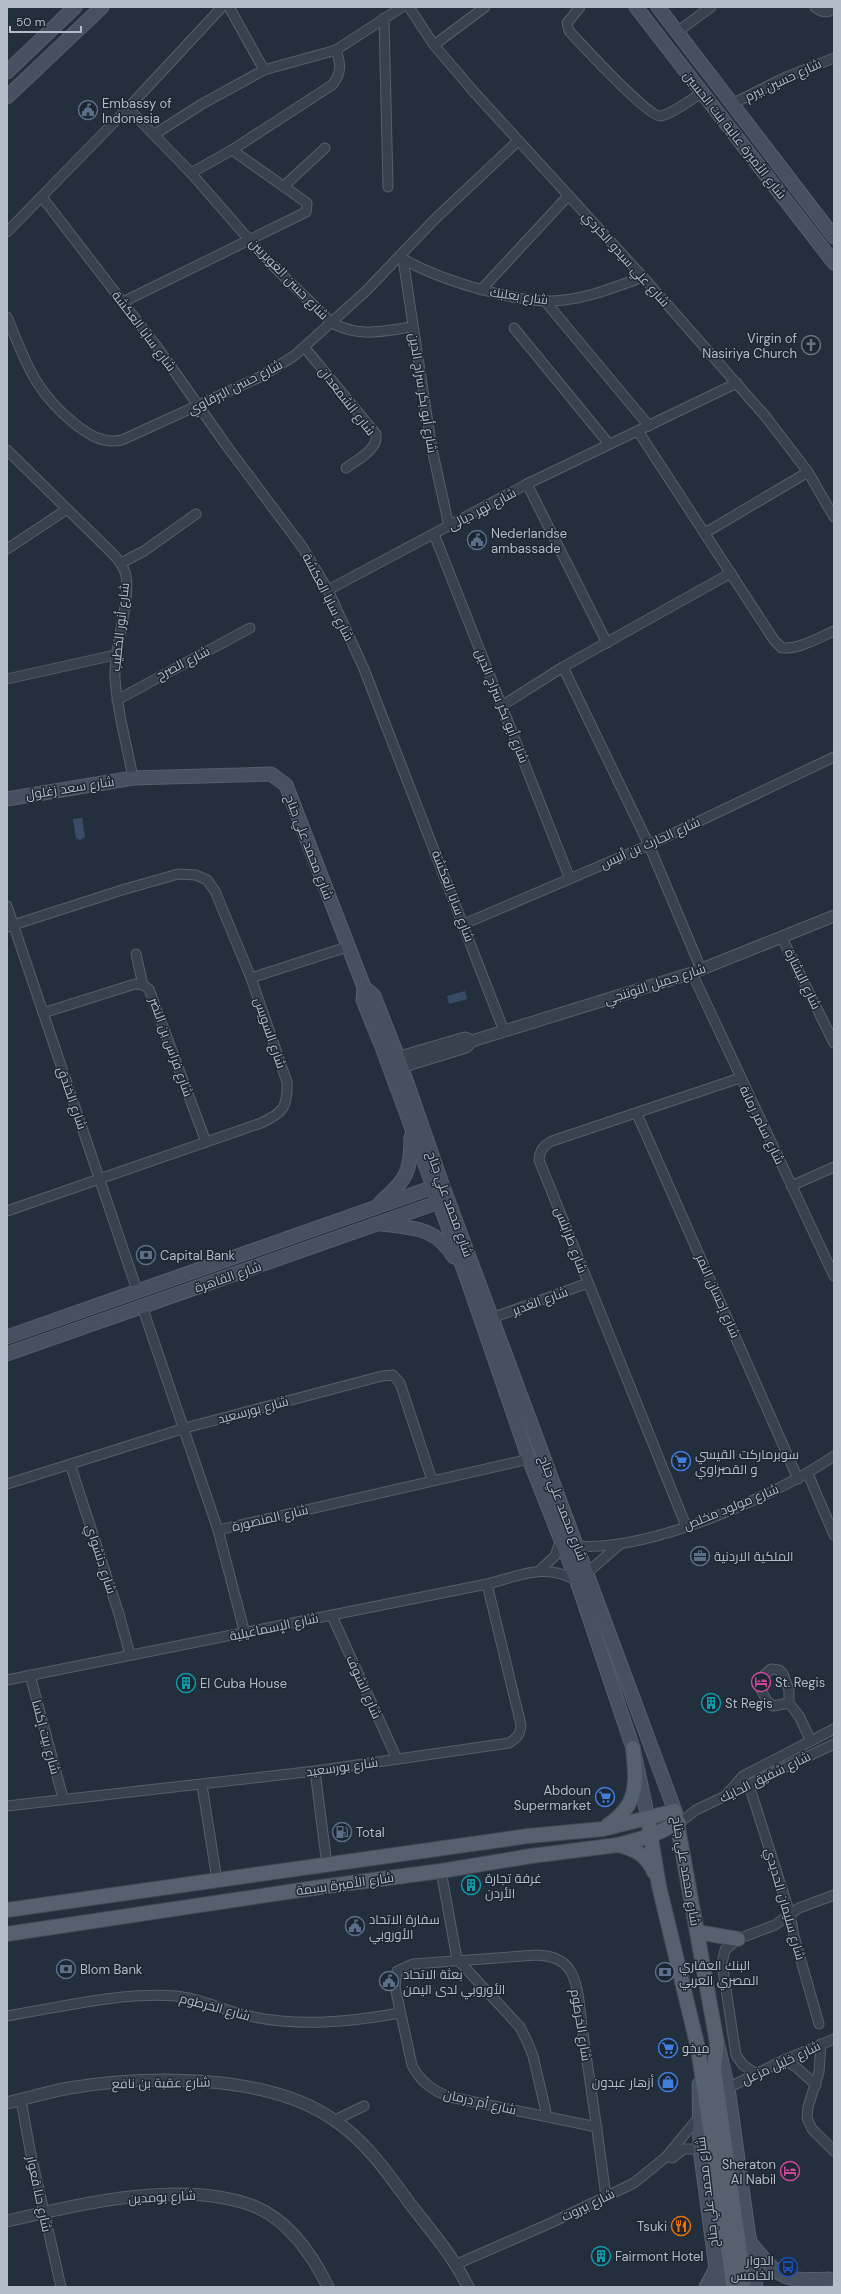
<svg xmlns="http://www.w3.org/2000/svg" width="841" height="2294" viewBox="0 0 841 2294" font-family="'DM Sans',Cairo,sans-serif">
<rect width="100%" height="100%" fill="#242f3e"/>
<g fill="#394c67">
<polygon points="82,818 85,837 80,840 76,838 73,819"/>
<polygon points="465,991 467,999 449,1004 447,996"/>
</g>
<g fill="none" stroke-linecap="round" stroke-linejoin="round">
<g stroke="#565f6c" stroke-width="11">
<g id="minor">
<polyline points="229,7 264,70"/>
<polyline points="409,7 434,45 474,92 643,277 766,417 808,472 834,517"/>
<path d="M580 7 567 23 569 31C581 44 648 117 660 116 671 115 693 98 703 92"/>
<path d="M815 7C822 13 827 13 834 9"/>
<polyline points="384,18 388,187"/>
<polyline points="677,32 711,7"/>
<polyline points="434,45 485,7"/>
<polyline points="732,104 786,77 834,58"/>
<path d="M128 108 191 173 265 258 332 323C361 338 382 331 412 327"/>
<polyline points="155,134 202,104 264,70 336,50 402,7"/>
<path d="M191 173 232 150 332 85C342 73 341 64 336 50"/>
<polyline points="284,186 325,148"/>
<polyline points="42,197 158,348 226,445 303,548 328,590 364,669 504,1031"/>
<polyline points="7,232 128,108 222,7"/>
<path d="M400 257C436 279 521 306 564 300 591 297 618 286 643 277"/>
<polyline points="403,259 432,449 449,526"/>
<polyline points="481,290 568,196"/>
<polyline points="545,301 649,426"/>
<polyline points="123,302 306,212 307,203 232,150"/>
<path d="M7 317C26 363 35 392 75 424 89 435 103 444 122 440L262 376 294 356 366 291 436 218 518 141"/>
<polyline points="514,328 609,444"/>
<path d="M305 348 376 434C379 449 357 460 346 468"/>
<path d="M638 431 774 640 782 648C800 649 818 638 834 631"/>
<path d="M7 450 111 552C117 558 122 564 125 572 133 595 113 648 115 678 117 712 127 745 133 778"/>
<polyline points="527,484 607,643"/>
<polyline points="705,533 808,472"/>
<polyline points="434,534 570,879"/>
<polyline points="7,549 66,510"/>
<polyline points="121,563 144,551 196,514"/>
<polyline points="328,590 527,484 737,383"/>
<polyline points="563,667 649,845 701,969"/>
<polyline points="7,679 115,655"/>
<polyline points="117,700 250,628"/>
<polyline points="503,705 563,667 731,573"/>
<polyline points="7,906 137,1290"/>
<polyline points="464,924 649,845 834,757"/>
<path d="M7 927 122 890 178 874 196 875 207 880 215 891 251 978 287 1082C288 1107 283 1113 261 1123L7 1211"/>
<polyline points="782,938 834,1043"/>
<polyline points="136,954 143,985"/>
<polyline points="692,973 834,1276"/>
<polyline points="251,978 347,947"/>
<polyline points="43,1013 135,984 143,985 149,989 206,1142"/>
<polyline points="637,1114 798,1479"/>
<polyline points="791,1186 834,1167"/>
<polyline points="142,1306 218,1530 529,1459"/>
<polyline points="492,1318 588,1283"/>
<polyline points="70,1464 119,1614 130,1655"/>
<polyline points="808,1474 834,1535"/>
<polyline points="7,1484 185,1428 382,1376 393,1375 400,1383 432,1480"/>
<path d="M686 1526 539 1160C540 1150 543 1146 552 1141L740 1078"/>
<polyline points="218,1530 245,1634"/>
<path d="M575 1546C649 1552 774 1497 834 1456"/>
<polyline points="540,1570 555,1556 561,1539"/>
<polyline points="588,1572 619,1545"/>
<polyline points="332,1616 397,1759"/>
<polyline points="30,1675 63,1798"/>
<path d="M7 1680 487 1584C519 1576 546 1562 577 1581"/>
<polyline points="789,1703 773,1706 767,1701 759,1686 763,1676 771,1669 779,1670 783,1674 789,1690 789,1703 799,1716 811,1741"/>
<polyline points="315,1771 327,1865"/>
<polyline points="202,1785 217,1880"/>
<polyline points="749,1785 790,1914 794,1936 819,2024"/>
<polyline points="726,1795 743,1776 834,1729"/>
<path d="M7 1806 315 1771 509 1743C517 1738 520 1735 521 1725L487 1584"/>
<polyline points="679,1823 696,1810 834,1744"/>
<polyline points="441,1871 457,1959 520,2027 527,2041 533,2056 547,2116"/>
<path d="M7 2016C62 2007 119 1992 176 1996 201 1998 224 2011 249 2016 300 2027 349 2022 400 2013"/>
<polyline points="821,2044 819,2072 808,2107 807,2118 812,2129 834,2151"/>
<polyline points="784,2060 796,2067 816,2085"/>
<polyline points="755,2073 743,2065 736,2055 722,1963 725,1950 738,1939 775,1925 799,1908 834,1895"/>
<polyline points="728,2088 784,2060 834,2039"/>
<polyline points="21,2100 30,2150 61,2287"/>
<polyline points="335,2120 364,2106"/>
<path d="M597 2127 450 2097C433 2091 420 2082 412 2065L395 1987 397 1971 413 1964 537 1955C550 1956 561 1958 569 1969 580 1984 580 2016 583 2034 591 2088 599 2142 606 2197"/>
<polyline points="672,2158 684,2149 700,2149"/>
<polyline points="457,2264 553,2222 634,2183 666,2157 699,2117"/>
</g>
</g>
<g stroke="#565f6c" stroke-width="13">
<g id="tertiary">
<polyline points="390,1060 465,1038 472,1041"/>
<polyline points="394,1069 466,1047 472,1041 692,973 834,916"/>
<path d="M7 2103C28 2098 48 2092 69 2088 146 2075 267 2073 334 2120 366 2141 389 2175 411 2205 432 2232 453 2256 468 2287"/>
<path d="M7 2221C79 2204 185 2178 256 2207 289 2221 313 2256 328 2287"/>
</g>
</g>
<g stroke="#565f6c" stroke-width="15">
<g id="secondary">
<polyline points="636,7 834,263"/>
<polyline points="658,7 834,237"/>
<polyline points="7,72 75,7"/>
<polyline points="7,97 102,7"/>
<polyline points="7,799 133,778 271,774 286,785 364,987 374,996 398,1057 442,1184 675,1811"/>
<polyline points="364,987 363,1000 382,1047 465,1273 529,1459 577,1581 633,1748 648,1818"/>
<path d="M379 1204C406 1179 411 1174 411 1137"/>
<path d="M381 1224C414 1228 435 1227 454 1257"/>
<polyline points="7,1337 439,1185"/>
<polyline points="7,1354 445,1200"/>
<polyline points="718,2046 728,2088 756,2287"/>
<polyline points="699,2084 700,2149 716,2268 722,2287"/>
<path d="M748 2240C780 2277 778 2282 829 2279"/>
<polyline points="706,2287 716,2268"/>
</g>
</g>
<g stroke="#414a57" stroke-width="16">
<g id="primary">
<path d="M608 1825C640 1804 636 1781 633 1748"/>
<polyline points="649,1826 659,1886 698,2048 733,2284"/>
<path d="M618 1845C635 1849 647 1855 654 1872"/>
<polyline points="7,1910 528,1836 603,1829 675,1811 717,2043 714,2068 744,2281"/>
<polyline points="697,1932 738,1939"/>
<polyline points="7,1934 321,1887 441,1871 531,1856 618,1845 650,1836 679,1823"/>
</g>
</g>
<use href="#minor" stroke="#38414e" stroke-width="9"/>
<use href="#tertiary" stroke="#38414e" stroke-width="11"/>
<use href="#secondary" stroke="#465061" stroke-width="13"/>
<use href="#primary" stroke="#56606e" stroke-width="14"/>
</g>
<defs>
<g id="civic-ring" transform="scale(1)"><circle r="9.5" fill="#1d2633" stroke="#5c6f8a" stroke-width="1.5"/><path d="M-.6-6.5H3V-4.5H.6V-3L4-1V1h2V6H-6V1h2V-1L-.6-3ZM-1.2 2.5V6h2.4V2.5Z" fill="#5c6f8a"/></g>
<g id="church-ring" transform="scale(1)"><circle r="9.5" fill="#1d2633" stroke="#6b7280" stroke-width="1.5"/><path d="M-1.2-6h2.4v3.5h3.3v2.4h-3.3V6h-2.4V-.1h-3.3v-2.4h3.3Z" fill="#6b7280"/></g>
<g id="bank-ring" transform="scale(1)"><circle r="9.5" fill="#1d2633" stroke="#5c6f8a" stroke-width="1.5"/><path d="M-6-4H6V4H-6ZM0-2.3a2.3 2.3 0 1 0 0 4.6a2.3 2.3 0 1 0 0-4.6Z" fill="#5c6f8a"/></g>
<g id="supermarket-ring" transform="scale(1)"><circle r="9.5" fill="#1d2633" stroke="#3f7fe0" stroke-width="1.5"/><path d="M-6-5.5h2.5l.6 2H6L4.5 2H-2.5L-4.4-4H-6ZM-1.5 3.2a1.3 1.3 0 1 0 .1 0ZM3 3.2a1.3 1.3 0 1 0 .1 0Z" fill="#3f7fe0"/></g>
<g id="office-ring" transform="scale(1)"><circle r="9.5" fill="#1d2633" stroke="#5c6f8a" stroke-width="1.5"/><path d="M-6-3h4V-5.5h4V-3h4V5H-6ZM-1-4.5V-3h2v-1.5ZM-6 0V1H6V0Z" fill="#5c6f8a"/></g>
<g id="hotel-ring" transform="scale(1)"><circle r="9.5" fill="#1d2633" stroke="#d1479c" stroke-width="1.5"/><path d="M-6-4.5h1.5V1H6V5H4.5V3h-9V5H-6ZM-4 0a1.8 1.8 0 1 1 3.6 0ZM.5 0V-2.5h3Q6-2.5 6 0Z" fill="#d1479c"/></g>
<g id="building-ring" transform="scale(1)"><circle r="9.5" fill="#1d2633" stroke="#0f9aa8" stroke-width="1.5"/><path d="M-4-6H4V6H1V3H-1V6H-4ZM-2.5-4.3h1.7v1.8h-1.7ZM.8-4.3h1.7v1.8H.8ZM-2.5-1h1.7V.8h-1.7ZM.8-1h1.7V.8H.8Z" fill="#0f9aa8"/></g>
<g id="fuel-ring" transform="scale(1)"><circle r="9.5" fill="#1d2633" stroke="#5c6f8a" stroke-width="1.5"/><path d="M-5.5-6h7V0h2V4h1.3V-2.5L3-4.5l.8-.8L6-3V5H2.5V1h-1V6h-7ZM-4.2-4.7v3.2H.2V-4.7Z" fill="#5c6f8a"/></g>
<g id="shop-ring" transform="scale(1)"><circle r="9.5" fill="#1d2633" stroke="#3f7fe0" stroke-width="1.5"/><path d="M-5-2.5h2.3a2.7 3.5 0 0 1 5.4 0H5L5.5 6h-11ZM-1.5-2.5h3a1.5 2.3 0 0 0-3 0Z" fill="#3f7fe0"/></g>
<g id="restaurant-ring" transform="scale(1)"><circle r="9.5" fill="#1d2633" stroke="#e8710a" stroke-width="1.5"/><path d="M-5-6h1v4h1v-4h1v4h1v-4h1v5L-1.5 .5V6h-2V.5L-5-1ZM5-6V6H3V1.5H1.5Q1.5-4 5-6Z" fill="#e8710a"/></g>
<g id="bus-ring" transform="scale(1)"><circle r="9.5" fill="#1d2633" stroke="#1a4fb4" stroke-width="1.5"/><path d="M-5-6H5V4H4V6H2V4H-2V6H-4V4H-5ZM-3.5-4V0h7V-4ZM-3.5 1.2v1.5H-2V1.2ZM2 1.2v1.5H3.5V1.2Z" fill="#1a4fb4"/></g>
</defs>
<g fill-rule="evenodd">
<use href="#civic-ring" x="88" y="110"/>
<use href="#church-ring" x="811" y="345"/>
<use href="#civic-ring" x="477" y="540"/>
<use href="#bank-ring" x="146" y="1255"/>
<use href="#supermarket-ring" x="681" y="1461"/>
<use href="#office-ring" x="700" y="1556"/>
<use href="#hotel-ring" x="761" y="1682"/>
<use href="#building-ring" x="186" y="1683"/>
<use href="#building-ring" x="711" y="1703"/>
<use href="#supermarket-ring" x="605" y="1797"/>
<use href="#fuel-ring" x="342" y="1832"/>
<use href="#building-ring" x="471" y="1885"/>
<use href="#civic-ring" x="355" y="1926"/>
<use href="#bank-ring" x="66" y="1969"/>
<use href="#bank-ring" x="665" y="1972"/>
<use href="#civic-ring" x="389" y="1981"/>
<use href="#supermarket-ring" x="668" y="2048"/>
<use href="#shop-ring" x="668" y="2082"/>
<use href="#hotel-ring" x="790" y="2171"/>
<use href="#restaurant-ring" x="681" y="2226"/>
<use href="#building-ring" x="601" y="2256"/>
<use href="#bus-ring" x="788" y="2267"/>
</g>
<g text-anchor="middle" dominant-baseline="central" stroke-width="3" stroke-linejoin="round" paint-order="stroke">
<g font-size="13" fill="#b4bcc9" stroke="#1d2633">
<text transform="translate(783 80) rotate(-25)">شارع حسين بيرم</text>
<text transform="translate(735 135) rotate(52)">شارع الأميرة عالية بنت الحسين</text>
<text transform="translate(626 259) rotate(48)">شارع علي سيدو الكردي</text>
<text transform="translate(289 279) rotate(46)">شارع حسن الغويريين</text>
<text transform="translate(519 296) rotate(8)">شارع بعلبك</text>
<text transform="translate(144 331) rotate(53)">شارع سابا العكشة</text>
<text transform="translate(235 387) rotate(-27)">شارع حسن البرقاوي</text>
<text transform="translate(423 393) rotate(81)">شارع أبو بكر سراج الدين</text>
<text transform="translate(347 401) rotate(52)">شارع الشمعدان</text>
<text transform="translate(482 509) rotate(-28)">شارع نهر ديالى</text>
<text transform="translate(328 597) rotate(63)">شارع سابا العكشة</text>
<text transform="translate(120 627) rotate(-84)">شارع أنور الخطيب</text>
<text transform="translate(183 663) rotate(-27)">شارع الصرح</text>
<text transform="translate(502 706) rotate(68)">شارع أبو بكر سراج الدين</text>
<text transform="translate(70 788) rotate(-9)">شارع سعد زغلول</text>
<text transform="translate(650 843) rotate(-24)">شارع الحارث بن أنيس</text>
<text transform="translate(309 847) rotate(69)">شارع محمد علي جناح</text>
<text transform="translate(453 896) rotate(69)">شارع سابا العكشة</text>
<text transform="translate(803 979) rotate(64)">شارع البشارة</text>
<text transform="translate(655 984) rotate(-18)">شارع جميل التوتنجي</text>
<text transform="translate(270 1033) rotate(71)">شارع السويس</text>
<text transform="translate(171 1047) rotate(70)">شارع فراس بن النضر</text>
<text transform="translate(72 1098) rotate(71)">شارع الخندق</text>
<text transform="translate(762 1125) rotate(64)">شارع سامر رمانة</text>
<text transform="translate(450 1204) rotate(70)">شارع محمد علي جناح</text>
<text transform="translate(571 1240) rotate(69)">شارع طرابلس</text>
<text transform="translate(228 1277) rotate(-19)">شارع القاهرة</text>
<text transform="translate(718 1296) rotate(66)">شارع إحسان النمر</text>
<text transform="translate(540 1301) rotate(-20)">شارع الغدير</text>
<text transform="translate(253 1410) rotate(-15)">شارع بورسعيد</text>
<text transform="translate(731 1507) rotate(-22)">شارع مولود مخلص</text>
<text transform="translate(563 1508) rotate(69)">شارع محمد علي جناح</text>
<text transform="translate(270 1518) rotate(-13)">شارع المنصورة</text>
<text transform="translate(101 1559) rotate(72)">شارع دنشواي</text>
<text transform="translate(274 1627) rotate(-12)">شارع الإسماعيلية</text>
<text transform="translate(364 1687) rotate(66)">شارع الشوف</text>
<text transform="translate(46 1737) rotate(75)">شارع بيت إكسا</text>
<text transform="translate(342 1767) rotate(-8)">شارع بورسعيد</text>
<text transform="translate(765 1777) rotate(-26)">شارع شفيق الحايك</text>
<text transform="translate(686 1871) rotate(80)">شارع محمد علي جناح</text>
<text transform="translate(345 1884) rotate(-8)">شارع الأميرة بسمة</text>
<text transform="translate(785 1904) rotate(74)">شارع سليمان الحديدي</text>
<text transform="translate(215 2007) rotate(15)">شارع الخرطوم</text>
<text transform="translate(581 2025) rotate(81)">شارع الخرطوم</text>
<text transform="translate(781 2063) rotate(-25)">شارع خليل مزعل</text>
<text transform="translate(161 2083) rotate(-1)">شارع عقبة بن نافع</text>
<text transform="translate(480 2102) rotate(13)">شارع أم درمان</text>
<text transform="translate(707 2192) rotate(-97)">شارع محمد علي جناح</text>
<text transform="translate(39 2194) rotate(78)">شارع حنا قعوار</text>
<text transform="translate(162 2197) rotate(-3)">شارع بومدين</text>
<text transform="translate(588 2205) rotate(-26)">شارع بيروت</text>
</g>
<g font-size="13" fill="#b4bcc9" stroke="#1d2633" text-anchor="start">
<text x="102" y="103">Embassy of<tspan x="102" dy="15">Indonesia</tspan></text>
<text x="797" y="338" text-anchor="end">Virgin of<tspan x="797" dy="15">Nasiriya Church</tspan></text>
<text x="491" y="533">Nederlandse<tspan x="491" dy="15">ambassade</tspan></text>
<text x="160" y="1255">Capital Bank</text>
<text x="695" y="1454">سوبرماركت القيسي<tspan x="695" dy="15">و القصراوي</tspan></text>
<text x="714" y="1556">الملكية الاردنية</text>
<text x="775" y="1682">St. Regis</text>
<text x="200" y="1683">El Cuba House</text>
<text x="725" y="1703">St Regis</text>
<text x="591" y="1790" text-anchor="end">Abdoun<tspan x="591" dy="15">Supermarket</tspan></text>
<text x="356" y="1832">Total</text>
<text x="485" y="1878">غرفة تجارة<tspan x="485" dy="15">الأردن</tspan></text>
<text x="369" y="1919">سفارة الاتحاد<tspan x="369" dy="15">الأوروبي</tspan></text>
<text x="679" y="1965">البنك العقاري<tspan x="679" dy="15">المصري العربي</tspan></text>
<text x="80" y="1969">Blom Bank</text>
<text x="403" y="1974">بعثة الاتحاد<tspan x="403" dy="15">الأوروبي لدى اليمن</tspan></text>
<text x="682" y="2048">ميخو</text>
<text x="654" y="2082" text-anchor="end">أزهار عبدون</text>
<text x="776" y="2164" text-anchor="end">Sheraton<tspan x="776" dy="15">Al Nabil</tspan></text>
<text x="667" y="2226" text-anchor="end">Tsuki</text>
<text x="615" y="2256">Fairmont Hotel</text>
<text x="774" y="2260" text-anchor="end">الدوار<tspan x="774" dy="15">الخامس</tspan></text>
</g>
</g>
<rect width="841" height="2294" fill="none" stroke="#b4bcc9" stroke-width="16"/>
<path d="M10 26v6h71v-6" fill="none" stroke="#b4bcc9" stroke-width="2"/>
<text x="16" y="26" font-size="12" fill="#b4bcc9" stroke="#1d2633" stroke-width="3" paint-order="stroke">50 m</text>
</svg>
